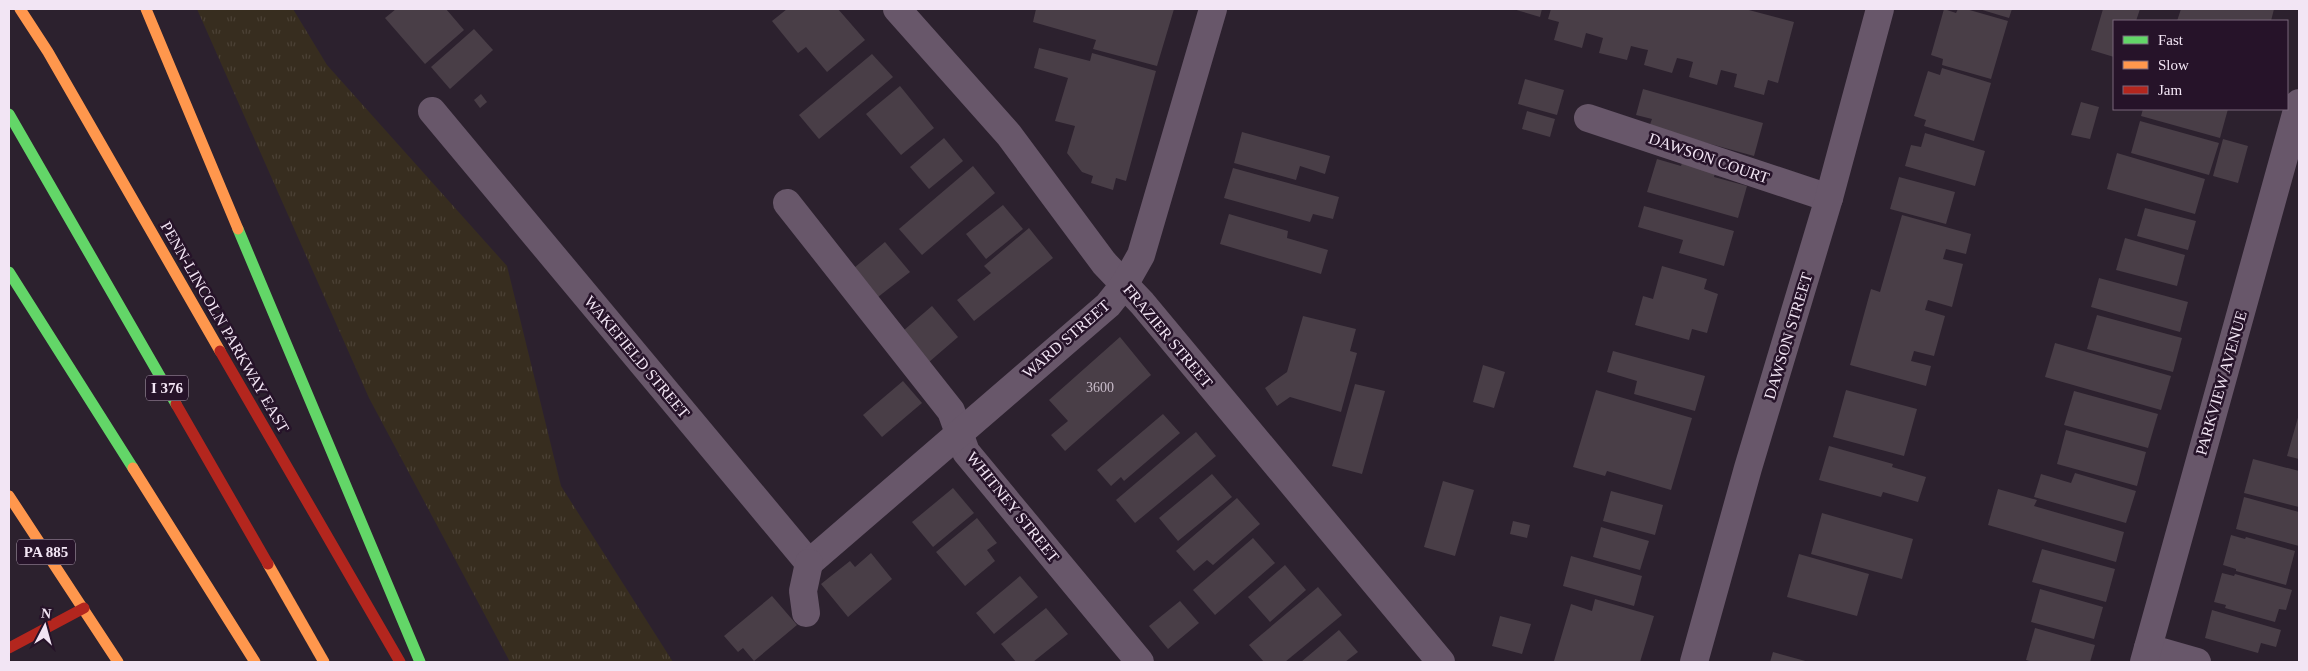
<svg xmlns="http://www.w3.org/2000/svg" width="2308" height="671" viewBox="0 0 2308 671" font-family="Georgia,serif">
<defs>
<pattern id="grass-tufts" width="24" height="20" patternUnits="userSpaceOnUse" patternTransform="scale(1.25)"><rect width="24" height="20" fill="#372d1f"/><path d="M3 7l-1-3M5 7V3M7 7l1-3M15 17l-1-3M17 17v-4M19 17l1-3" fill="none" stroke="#4b4135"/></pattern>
</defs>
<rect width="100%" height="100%" fill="#2c212e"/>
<polygon fill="url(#grass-tufts)" points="197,9 293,9 327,65 507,266 561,486 673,662 510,662 369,398"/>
<g fill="#493e47">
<polygon points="396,9 446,9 464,30 425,64 385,18"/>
<polygon points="787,9 838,9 865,40 827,72 806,47 798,53 772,21"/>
<polygon points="1036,9 1174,9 1157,66 1093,49 1096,40 1033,22"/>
<polygon points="1513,9 1542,9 1540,17"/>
<polygon points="1551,9 1745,9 1794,22 1778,83 1768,80 1764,95 1734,87 1737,74 1721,70 1717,85 1689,77 1693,62 1686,60 1677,58 1672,73 1644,65 1648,50 1643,49 1631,46 1627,60 1599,53 1603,38 1586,33 1582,48 1554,40 1559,22 1548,19"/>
<polygon points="1944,9 1956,13 1958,9 1966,9 2008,21 1991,79 1942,65 1943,59 1931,55"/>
<polygon points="1979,9 2012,9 2009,18"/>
<polygon points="2103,9 2140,9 2136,21 2114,21 2114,57 2091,50"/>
<polygon points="2181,9 2274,9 2271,21 2177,21"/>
<polygon points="474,29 493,50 450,89 431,67"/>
<polygon points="1039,48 1090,61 1092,53 1156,71 1126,181 1116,178 1113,190 1091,183 1093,176 1082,172 1067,153 1075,126 1055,121 1068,78 1034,68"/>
<polygon points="872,54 893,77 819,139 799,115"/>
<polygon points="1942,68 1991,83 1974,141 1924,126 1926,120 1914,116 1928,71 1940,75"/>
<polygon points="1525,79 1564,90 1557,115 1518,104"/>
<polygon points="900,86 934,128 901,155 866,114"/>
<polygon points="1643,89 1763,123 1754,156 1649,127 1652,119 1636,115"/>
<polygon points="481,94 487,102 480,108 474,100"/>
<polygon points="2081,102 2099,107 2090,139 2071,135"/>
<polygon points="2143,109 2228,109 2220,138 2141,116"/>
<polygon points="1527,111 1555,119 1550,137 1522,129"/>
<polygon points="2140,121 2219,143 2209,175 2131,153"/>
<polygon points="1242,132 1330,156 1325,174 1300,166 1296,180 1234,163"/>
<polygon points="1925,133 1985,151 1975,186 1905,166 1911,145 1921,147"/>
<polygon points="944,138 963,161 929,189 910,167"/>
<polygon points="2223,139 2248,146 2238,183 2213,176"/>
<polygon points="2117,153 2205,179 2195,214 2107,189"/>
<polygon points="1657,159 1681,166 1683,160 1716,169 1714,177 1747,186 1738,218 1647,192"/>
<polygon points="973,166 995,193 922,255 899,229"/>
<polygon points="1233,168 1339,197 1333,219 1313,214 1310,222 1224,198"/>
<polygon points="1899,177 1955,192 1946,224 1890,209"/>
<polygon points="1003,205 1023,229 986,259 966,234"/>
<polygon points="1644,206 1734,231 1724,266 1679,253 1683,240 1638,227"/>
<polygon points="2145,208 2196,221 2188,250 2137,236"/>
<polygon points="1229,214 1288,231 1287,238 1328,250 1321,274 1220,244"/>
<polygon points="1902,215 1971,234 1966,254 1946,249 1943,259 1963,264 1952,307 1928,300 1925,310 1945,316 1934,356 1914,351 1911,361 1931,366 1926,386 1850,365 1871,289 1880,292"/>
<polygon points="1029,228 1053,258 974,321 957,300 991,273 984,266"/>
<polygon points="2125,238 2185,255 2177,286 2116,270"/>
<polygon points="885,242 910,272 878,297 854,268"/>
<polygon points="1662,266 1707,279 1704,289 1718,294 1707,333 1692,329 1689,340 1635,325 1643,296 1653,299"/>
<polygon points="2099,278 2188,302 2180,332 2091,307"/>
<polygon points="932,306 958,337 929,362 903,331"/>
<polygon points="2097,315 2182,338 2173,372 2087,349"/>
<polygon points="1303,316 1356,329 1350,351 1357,353 1341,412 1290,397 1277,406 1265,388 1287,372"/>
<polygon points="1120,337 1151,375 1065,451 1051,435 1068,421 1049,400"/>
<polygon points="2055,343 2171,376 2161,410 2045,377"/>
<polygon points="1613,351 1705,376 1695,411 1634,394 1637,381 1607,372"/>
<polygon points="1483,365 1505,372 1494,408 1473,402"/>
<polygon points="903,381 922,403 882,437 863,415"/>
<polygon points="1355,384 1385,391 1362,474 1332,466"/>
<polygon points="1596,390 1692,418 1671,490 1607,471 1605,476 1573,467"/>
<polygon points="1846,390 1917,409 1904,456 1833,437"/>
<polygon points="2074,391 2158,414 2148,448 2064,425"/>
<polygon points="1163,414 1180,433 1124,481 1121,477 1111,486 1097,470"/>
<polygon points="2299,414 2299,459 2287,456"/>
<polygon points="2066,430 2146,452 2137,486 2057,464"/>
<polygon points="1196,432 1216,456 1135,523 1116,500"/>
<polygon points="1829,446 1893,464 1892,467 1926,477 1918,502 1883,492 1881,497 1819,480"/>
<polygon points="2253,459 2299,471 2299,507 2244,493"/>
<polygon points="2075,473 2136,491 2126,523 2034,497 2041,474 2071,483"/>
<polygon points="1212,474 1232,497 1178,541 1159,518"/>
<polygon points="1443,481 1474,490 1455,556 1424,547"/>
<polygon points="953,488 974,513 933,547 912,522"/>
<polygon points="1998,489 2037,500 2034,506 2124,532 2116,562 1988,525"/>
<polygon points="1611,491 1663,505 1655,535 1603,521"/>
<polygon points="2244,497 2299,512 2299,546 2236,529"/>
<polygon points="1237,498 1260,524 1213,565 1207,560 1194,571 1176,551"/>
<polygon points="1822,513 1913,539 1902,579 1811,554"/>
<polygon points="977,518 997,543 987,550 995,561 965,586 936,552"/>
<polygon points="1513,521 1530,525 1527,538 1510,534"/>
<polygon points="1601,527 1649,541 1640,570 1593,557"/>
<polygon points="2231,535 2245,539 2246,537 2295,551 2286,585 2236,571 2236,569 2223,565"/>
<polygon points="1253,538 1275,563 1215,615 1193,590"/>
<polygon points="2042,549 2115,569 2106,602 2032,582"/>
<polygon points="871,553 892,579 848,617 821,584 850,561 855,567"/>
<polygon points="1799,554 1869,574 1857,616 1787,597"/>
<polygon points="1571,556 1642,576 1634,606 1563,586"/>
<polygon points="1285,565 1306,590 1270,622 1248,597"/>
<polygon points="2222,573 2234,576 2235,574 2292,590 2286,610 2279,609 2275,622 2225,608 2226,605 2214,602"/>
<polygon points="1020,576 1038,597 994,634 976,613"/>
<polygon points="1318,587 1342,615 1285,662 1264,662 1249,645"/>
<polygon points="2040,589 2103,607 2094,639 2031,622"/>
<polygon points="772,596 797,625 754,661 743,648 738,652 724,636"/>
<polygon points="1595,599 1654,616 1640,662 1554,661 1571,604 1592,611"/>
<polygon points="1180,601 1199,623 1168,649 1149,626"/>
<polygon points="1046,608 1068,634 1033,662 1016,662 1001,644"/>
<polygon points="2212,610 2281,630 2276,647 2261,643 2258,653 2205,638"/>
<polygon points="1500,616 1531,624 1522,654 1492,646"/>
<polygon points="2035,628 2095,645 2090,662 2033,662 2026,660"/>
<polygon points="1339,630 1358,652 1345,662 1301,662"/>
<polygon points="1773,652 1809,662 1770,662"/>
</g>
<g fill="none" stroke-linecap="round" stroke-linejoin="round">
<g stroke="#68576a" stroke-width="28">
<polyline points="897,9 1009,135 1104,263 1142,303 1441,662"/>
<polyline points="432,111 809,563"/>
<polyline points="1588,118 1829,198"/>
<polyline points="787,203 951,411 966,452 1140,662"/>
<polyline points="809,563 1108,305 1124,285 1141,255 1213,9"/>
<polyline points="806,613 803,591 809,563"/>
<polyline points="2148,648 2197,662"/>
<polyline points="1694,662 1748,468 1829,198 1880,9"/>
<polyline points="2144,662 2299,103"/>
</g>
<g stroke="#63d668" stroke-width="11">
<polyline points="9,114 176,404"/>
<polyline points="238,229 420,662"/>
<polyline points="9,272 133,468"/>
</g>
<g stroke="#ff974d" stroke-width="11">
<polyline points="20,9 48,52 220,351"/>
<polyline points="146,9 238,229"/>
<polyline points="133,468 255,662"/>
<polyline points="9,496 118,662"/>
<polyline points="268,564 324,662"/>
</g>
<g stroke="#b3261e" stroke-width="11">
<polyline points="220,351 400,662"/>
<polyline points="176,404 268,564"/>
<polyline points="9,648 84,608"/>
</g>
</g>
<g text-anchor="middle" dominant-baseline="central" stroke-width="5" stroke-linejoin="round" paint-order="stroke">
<g font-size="14" fill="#c8bbc9">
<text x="1100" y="387">3600</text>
</g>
<g fill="#261329" stroke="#b5a6b7" stroke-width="1">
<rect x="146" y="375.5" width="42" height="25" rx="4"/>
<rect x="17" y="539.5" width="58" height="25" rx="4"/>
</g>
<g font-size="15" font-weight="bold" fill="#f2e5f4">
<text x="167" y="388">I 376</text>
<text x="46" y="552">PA 885</text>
</g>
<g font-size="16" fill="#f2e5f4" stroke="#261329">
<text transform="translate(1709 158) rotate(19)">DAWSON COURT</text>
<text transform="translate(225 327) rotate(60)">PENN-LINCOLN PARKWAY EAST</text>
<text transform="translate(1168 336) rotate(50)">FRAZIER STREET</text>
<text transform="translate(1788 336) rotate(-73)">DAWSON STREET</text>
<text transform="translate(1066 339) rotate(-41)">WARD STREET</text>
<text transform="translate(637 357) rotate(50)">WAKEFIELD STREET</text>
<text transform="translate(2221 383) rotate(-74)">PARKVIEW AVENUE</text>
<text transform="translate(1013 507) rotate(51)">WHITNEY STREET</text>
</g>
</g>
<rect width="2308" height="671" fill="none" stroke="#f2e5f4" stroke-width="20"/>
<rect x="2113" y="20" width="175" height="90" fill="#261329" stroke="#78677a"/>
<rect x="2123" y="36" width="25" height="8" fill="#63d668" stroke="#78677a"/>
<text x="2158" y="45" font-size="15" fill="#f2e5f4">Fast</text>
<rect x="2123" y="61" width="25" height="8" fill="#ff974d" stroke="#78677a"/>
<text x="2158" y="70" font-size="15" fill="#f2e5f4">Slow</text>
<rect x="2123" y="86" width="25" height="8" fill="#b3261e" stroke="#78677a"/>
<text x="2158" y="95" font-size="15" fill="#f2e5f4">Jam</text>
<g transform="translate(45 626) rotate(6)" stroke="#261329" stroke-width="4" paint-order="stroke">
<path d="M0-4L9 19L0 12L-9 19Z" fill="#f2e5f4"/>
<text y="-8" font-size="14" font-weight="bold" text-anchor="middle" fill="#f2e5f4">N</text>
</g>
</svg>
